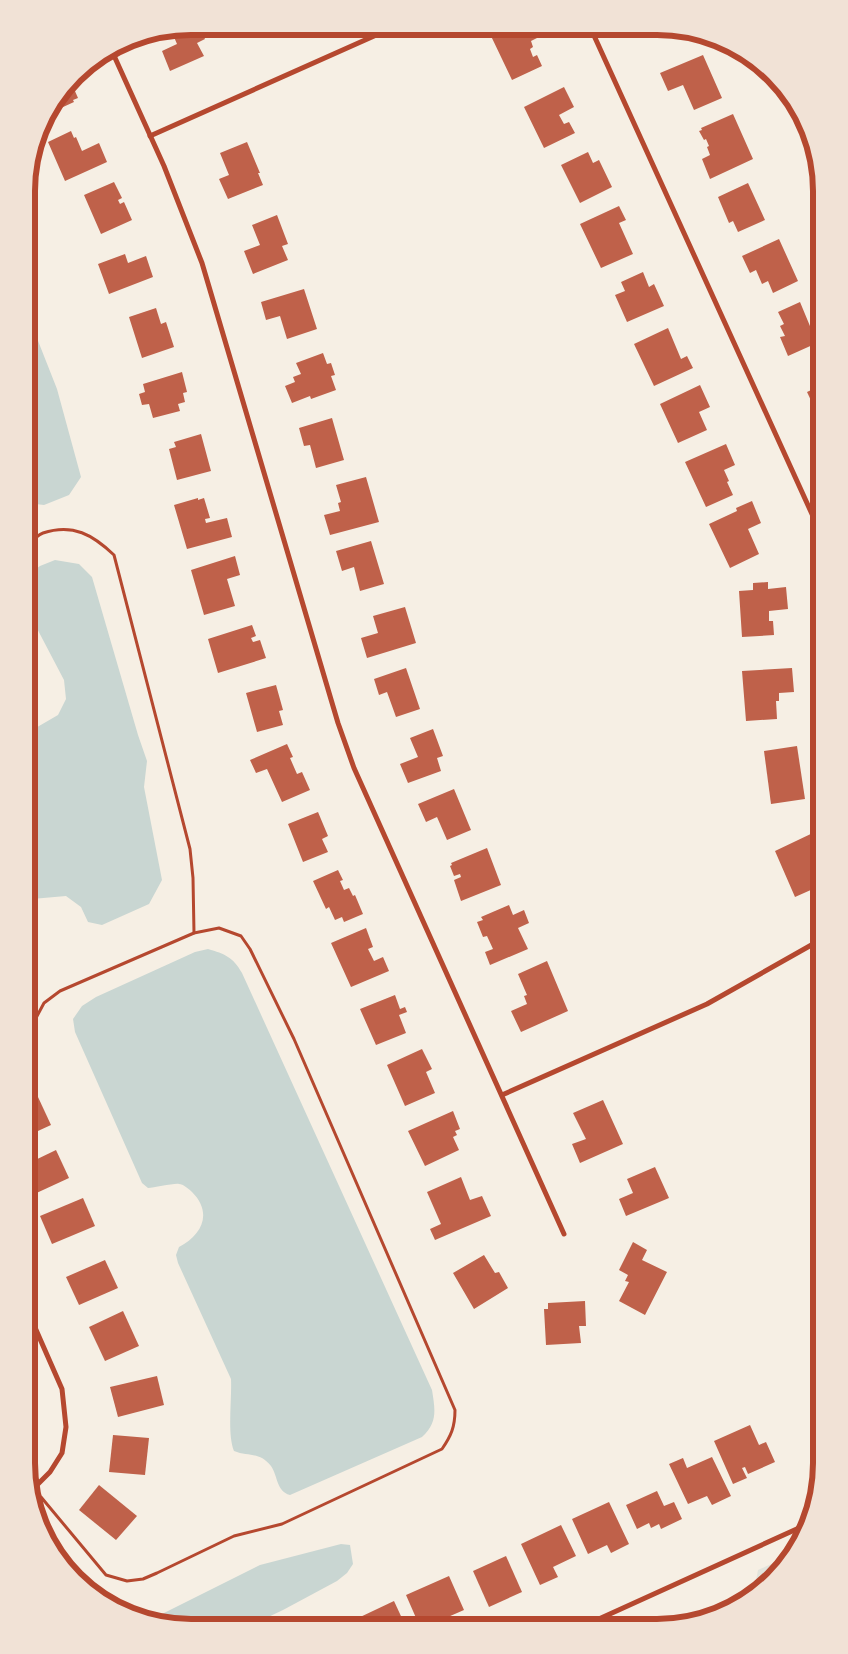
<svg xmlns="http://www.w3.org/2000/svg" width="848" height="1654" viewBox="0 0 848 1654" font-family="'Playfair Display',serif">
<rect width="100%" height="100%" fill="#f6efe4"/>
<polygon fill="#e2e4dc" points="793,1554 788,1564 753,1596 758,1570"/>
<g fill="#c9d6d2">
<polygon points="27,307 31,323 57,389 81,477 69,495 44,505 27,503"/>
<path d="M55 560 79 564 92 577 138 735 147 761 144 787 162 880 149 904 102 925 88 922 81 907 66 896 32 899 27 895V733L58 715 66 699 64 680 31 617C25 601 23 576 40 566 45 564 50 562 55 560Z"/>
<path d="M208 949C225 954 233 957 242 973L432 1390C435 1409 438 1423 422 1437L290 1495C276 1491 278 1476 271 1466 259 1451 248 1457 234 1451 227 1434 232 1400 231 1379L178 1263 176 1255 179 1247C202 1235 213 1213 192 1192 189 1189 183 1184 179 1184 174 1183 154 1188 148 1188L142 1183 75 1032 73 1019 82 1006 96 997 195 952Z"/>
<polygon points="341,1544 350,1545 353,1564 347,1573 337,1581 283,1610 247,1627 169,1626 148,1621 260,1565"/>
</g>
<g fill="#bf614a">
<polygon points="191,26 199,26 205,39 197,43 204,56 170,71 162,51 177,44 171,30"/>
<polygon points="507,28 538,28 541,36 531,41 533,47 530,49 533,57 537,55 542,66 512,80 491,36"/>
<polygon points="703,55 722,98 694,110 683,85 668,91 660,73"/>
<polygon points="71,82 78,98 73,100 74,102 50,113 49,110"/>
<polygon points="564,87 574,107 559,115 564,124 569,122 575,133 544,148 524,107"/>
<polygon points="733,114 753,159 710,179 702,159 710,155 707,147 709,146 706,139 704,140 699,131 702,130 701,128"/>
<polygon points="71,131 74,138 76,137 82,151 99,143 107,162 65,181 48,142"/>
<polygon points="247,142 260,173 258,173 263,185 228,199 219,179 229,175 220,153"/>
<polygon points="588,152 593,163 599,160 612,187 580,203 561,165"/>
<polygon points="114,182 122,198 118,200 120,204 124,202 132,220 101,234 84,195"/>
<polygon points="748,183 765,220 738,232 733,221 729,223 718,197"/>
<polygon points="619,206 626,220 619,223 633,254 601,268 580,224"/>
<polygon points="277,215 288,244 282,246 288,260 253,274 244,251 260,245 252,225"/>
<polygon points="779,239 798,281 773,293 768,281 762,284 756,270 750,273 742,256"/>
<polygon points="125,254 128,263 146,256 153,277 109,294 98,264"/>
<polygon points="643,272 649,287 654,284 664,306 627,322 615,295 625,291 621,282"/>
<polygon points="304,289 317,329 287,339 280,316 266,320 261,302"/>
<polygon points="800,302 817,343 788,356 780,337 785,336 780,326 784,324 778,312"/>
<polygon points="156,308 161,324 166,322 174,347 142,358 129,317"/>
<polygon points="668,328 681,359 687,356 693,368 654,386 634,344"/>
<polygon points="323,353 327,364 331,363 335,375 331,376 336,390 311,399 310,396 292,403 285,386 295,382 293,377 301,374 296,363"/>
<polygon points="822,360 822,380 814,363"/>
<polygon points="182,372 187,392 183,393 185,402 178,404 180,411 153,418 149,404 142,405 139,394 145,392 143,384"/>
<polygon points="700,385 710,407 699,412 707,430 678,443 660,404"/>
<polygon points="822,385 822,408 816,411 807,392"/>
<polygon points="332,418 344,460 316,468 310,445 304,446 299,428"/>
<polygon points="201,434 211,471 177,480 169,449 176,447 174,442"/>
<polygon points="726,444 735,465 724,470 729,481 727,482 733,495 706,507 685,462"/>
<polygon points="366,477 379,522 330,535 324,515 340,511 338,503 341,502 336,485"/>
<polygon points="198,498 198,500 204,498 210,518 205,519 206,523 227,518 232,537 187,549 174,505"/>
<polygon points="752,501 761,523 748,529 759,554 730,568 709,524 737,511 736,508"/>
<polygon points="371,541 384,584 360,591 354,567 342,571 336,551"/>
<polygon points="235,556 240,575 227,579 235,606 204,615 191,570"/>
<polygon points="768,582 768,589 786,587 788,609 769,611 769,621 773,621 774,635 742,637 739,591 753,590 753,583"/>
<polygon points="405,607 416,643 367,658 361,638 378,633 373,616"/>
<polygon points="252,625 256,636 251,638 253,642 260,640 266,658 218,673 208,639"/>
<polygon points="406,668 420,709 396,717 387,692 379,695 374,679"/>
<polygon points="792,668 794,692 779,693 779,701 776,701 777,719 746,721 742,671"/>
<polygon points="276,685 283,710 279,711 283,725 257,732 246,693"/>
<polygon points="433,729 443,756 437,758 441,771 408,783 400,764 418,757 410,738"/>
<polygon points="287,744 293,757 290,758 297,774 302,772 310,790 282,802 267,769 256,773 250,760"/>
<polygon points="797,746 805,799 771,804 764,751"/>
<polygon points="454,789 471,830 447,840 437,817 426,822 418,804"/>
<polygon points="318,812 328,836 322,839 328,852 303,862 288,824"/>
<polygon points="817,831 822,841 822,853 814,856 822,873 822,885 795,897 775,851"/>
<polygon points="487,848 501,885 461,901 454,880 461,877 460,874 454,876 450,866 452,865 451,863"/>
<polygon points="338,870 343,880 340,881 344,890 349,888 353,896 355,895 363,914 344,922 342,917 335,920 329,907 326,909 313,881"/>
<polygon points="509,905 513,915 524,910 529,923 518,928 528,949 490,965 485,952 493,949 487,936 483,937 477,922 483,920 481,917"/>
<polygon points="366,928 373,947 368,949 374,961 383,957 389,971 351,987 331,943"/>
<polygon points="547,961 568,1011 521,1032 511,1011 527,1004 524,996 527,995 518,974"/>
<polygon points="395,995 400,1009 405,1007 407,1012 399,1015 406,1033 376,1045 360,1009"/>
<polygon points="422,1049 432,1069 426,1072 435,1093 405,1106 387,1065"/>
<polygon points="38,1097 51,1125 27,1136 27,1103"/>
<polygon points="603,1100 623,1144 580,1163 572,1144 586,1139 573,1113"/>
<polygon points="453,1111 460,1129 455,1131 457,1135 453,1137 459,1150 425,1166 408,1131"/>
<polygon points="56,1150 69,1178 30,1196 27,1188 27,1164"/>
<polygon points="655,1167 669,1198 626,1216 619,1199 633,1193 627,1179"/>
<polygon points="461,1177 470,1200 482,1196 491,1216 435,1240 430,1229 441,1224 427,1192"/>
<polygon points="83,1198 95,1226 52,1244 40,1216"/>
<polygon points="633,1242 647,1250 642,1260 667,1272 645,1315 619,1301 629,1282 625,1281 628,1275 619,1270"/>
<polygon points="484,1255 495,1273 499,1272 508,1288 474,1309 453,1273"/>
<polygon points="105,1260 118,1288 79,1305 66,1277"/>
<polygon points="585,1301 586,1326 579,1326 581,1343 546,1345 544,1309 548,1309 548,1303"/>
<polygon points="123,1311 139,1346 105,1361 89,1327"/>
<polygon points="157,1376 164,1405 118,1417 110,1387"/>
<polygon points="750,1425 759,1445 766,1442 775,1462 748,1474 745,1467 742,1468 747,1478 733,1484 714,1441"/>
<polygon points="113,1435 149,1438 145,1475 109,1472"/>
<polygon points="712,1457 731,1496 712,1505 707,1496 688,1504 669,1464 683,1458 687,1468"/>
<polygon points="99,1485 137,1516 116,1540 79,1510"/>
<polygon points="657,1491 664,1506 674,1502 682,1519 661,1529 659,1524 651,1528 649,1523 637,1529 626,1505"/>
<polygon points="609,1502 629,1544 611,1553 607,1545 588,1554 572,1519"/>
<polygon points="561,1525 576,1556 553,1567 558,1577 540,1585 521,1544"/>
<polygon points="506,1556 522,1592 489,1607 473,1571"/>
<polygon points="449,1576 464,1610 441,1620 444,1627 420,1627 406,1595"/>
<polygon points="394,1601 406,1627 360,1627 356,1619"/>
</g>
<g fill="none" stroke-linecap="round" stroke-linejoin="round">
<g stroke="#b5482f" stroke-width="3">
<path d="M27 543C34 541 37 535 43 533 73 523 93 535 114 555L190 849 193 878 194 933"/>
<path d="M27 1055 34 1034 36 1018 44 1003 60 991 194 933 219 928 241 936 250 949 294 1039 455 1410C455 1427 451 1436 442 1449L282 1524 234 1536 157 1573 143 1579 127 1581 106 1575 41 1497"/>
</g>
<g stroke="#b5482f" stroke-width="5">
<polyline points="591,29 822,536"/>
<polyline points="111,49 164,166 202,263 338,723 354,768 564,1234"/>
<polyline points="150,136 392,28"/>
<polyline points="502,1095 707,1004 822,939"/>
<polyline points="26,1307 62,1389 66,1427 62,1453 50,1472 31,1491"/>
<polyline points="579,1628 810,1523"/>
</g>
</g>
<path d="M0 0H848V1654H0ZM191 35H657A156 156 0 0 1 813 191V1463A156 156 0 0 1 657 1619H191A156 156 0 0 1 35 1463V191A156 156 0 0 1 191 35Z" fill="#f1e2d6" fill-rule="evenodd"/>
<path fill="none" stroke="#b5482f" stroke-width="6" d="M191 35H657A156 156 0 0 1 813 191V1463A156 156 0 0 1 657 1619H191A156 156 0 0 1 35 1463V191A156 156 0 0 1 191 35Z"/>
</svg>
